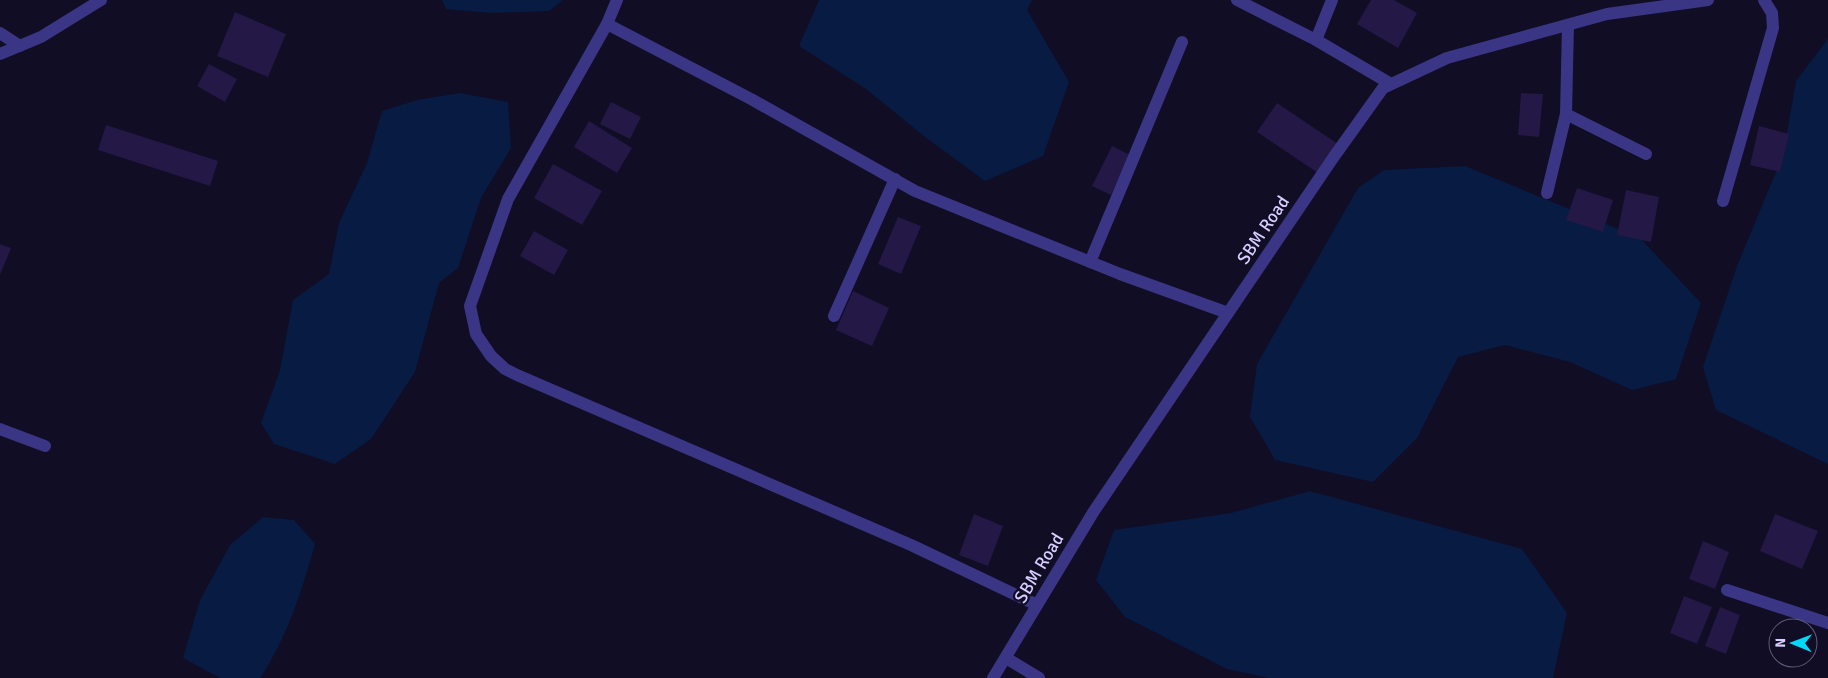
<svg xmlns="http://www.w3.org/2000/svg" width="1828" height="678" viewBox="0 0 1828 678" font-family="Signika,sans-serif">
<rect width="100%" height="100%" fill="#110d24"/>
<g fill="#071b43">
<polygon points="442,0 563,0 549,11 490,13 446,9"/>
<polygon points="819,0 1032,0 1027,10 1069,82 1043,156 985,181 925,137 866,89 799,46"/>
<polygon points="1828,39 1828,464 1716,410 1703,367 1737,266 1783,155 1796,81"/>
<polygon points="460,93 508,102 511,148 481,198 458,268 439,283 415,372 371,439 335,464 274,444 261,423 280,370 293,300 329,274 339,223 367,163 382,111 417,100"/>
<polygon points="1465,166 1640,238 1701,303 1676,379 1632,390 1570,362 1505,345 1458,357 1417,438 1373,482 1275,460 1250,417 1257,364 1358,188 1384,170"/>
<polygon points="1310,491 1522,549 1567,613 1553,678 1269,678 1227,669 1125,617 1096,580 1114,530 1231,513"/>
<path d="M263 517 294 520 315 544C302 590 287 638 260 678H220L183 658 200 600 230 545Z"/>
</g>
<g fill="#231846">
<polygon points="1371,0 1394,0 1417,13 1398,48 1357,24"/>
<polygon points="235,12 286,34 268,77 217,56"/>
<polygon points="209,64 237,79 225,102 197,86"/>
<polygon points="1521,93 1543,94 1539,137 1518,135"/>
<polygon points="611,102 641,117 630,139 600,124"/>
<polygon points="1277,103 1338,144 1318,173 1257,132"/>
<polygon points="589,121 632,148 617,173 574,147"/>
<polygon points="106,125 218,161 210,186 98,150"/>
<polygon points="1759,126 1789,134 1780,172 1750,165"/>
<polygon points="1112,146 1130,155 1111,195 1092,186"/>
<polygon points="553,164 602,191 582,225 534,198"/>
<polygon points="1577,188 1613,200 1603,232 1566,220"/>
<polygon points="1626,190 1659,197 1651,242 1617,235"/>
<polygon points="898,217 921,226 901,274 878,264"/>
<polygon points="534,231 568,250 554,275 520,256"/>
<polygon points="0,244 11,248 0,275"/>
<polygon points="853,291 889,308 872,346 836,330"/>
<polygon points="974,514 1003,526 988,566 959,555"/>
<polygon points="1775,514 1818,531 1802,569 1760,551"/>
<polygon points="1703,541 1729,552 1715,589 1689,579"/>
<polygon points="1684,596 1712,607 1697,644 1670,633"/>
<polygon points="1720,607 1740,615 1726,654 1705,646"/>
</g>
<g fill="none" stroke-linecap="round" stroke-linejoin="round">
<g stroke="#3b3585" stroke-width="12">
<polyline points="617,0 607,24 508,199 470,306 476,334 491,356 505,369 517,375 911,545 1037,605"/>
<polyline points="1237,0 1316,40 1391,84"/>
<polyline points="607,24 751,99 915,191 1120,274 1228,313"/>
<polyline points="0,33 20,46"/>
<polyline points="1316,40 1332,0"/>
<polyline points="0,54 41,37 101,0"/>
<polyline points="1566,114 1646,154"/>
<polyline points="1547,193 1566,114 1568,25"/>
<polyline points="1723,201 1773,28 1772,13 1764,0"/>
<polyline points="1090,262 1182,42"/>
<polyline points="834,316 895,179"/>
<polyline points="0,429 45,446"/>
<polyline points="1727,590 1828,623"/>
<polyline points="1006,658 1039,678"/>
<polyline points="993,678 1094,511 1333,158 1383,88 1447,58 1607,14 1708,0"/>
</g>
</g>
<g text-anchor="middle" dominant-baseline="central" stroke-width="4.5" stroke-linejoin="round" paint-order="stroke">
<g font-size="18" fill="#d7cfff" stroke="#110d24">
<text transform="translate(1263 230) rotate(-56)">SBM Road</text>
<text transform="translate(1039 568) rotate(-59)">SBM Road</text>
</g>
</g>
<g transform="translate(1793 643) rotate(271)"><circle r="24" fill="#110d24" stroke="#605b7c"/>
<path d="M0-4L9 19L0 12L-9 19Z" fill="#00d9fa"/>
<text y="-8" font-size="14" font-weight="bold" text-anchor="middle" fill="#d7cfff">N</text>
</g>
</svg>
